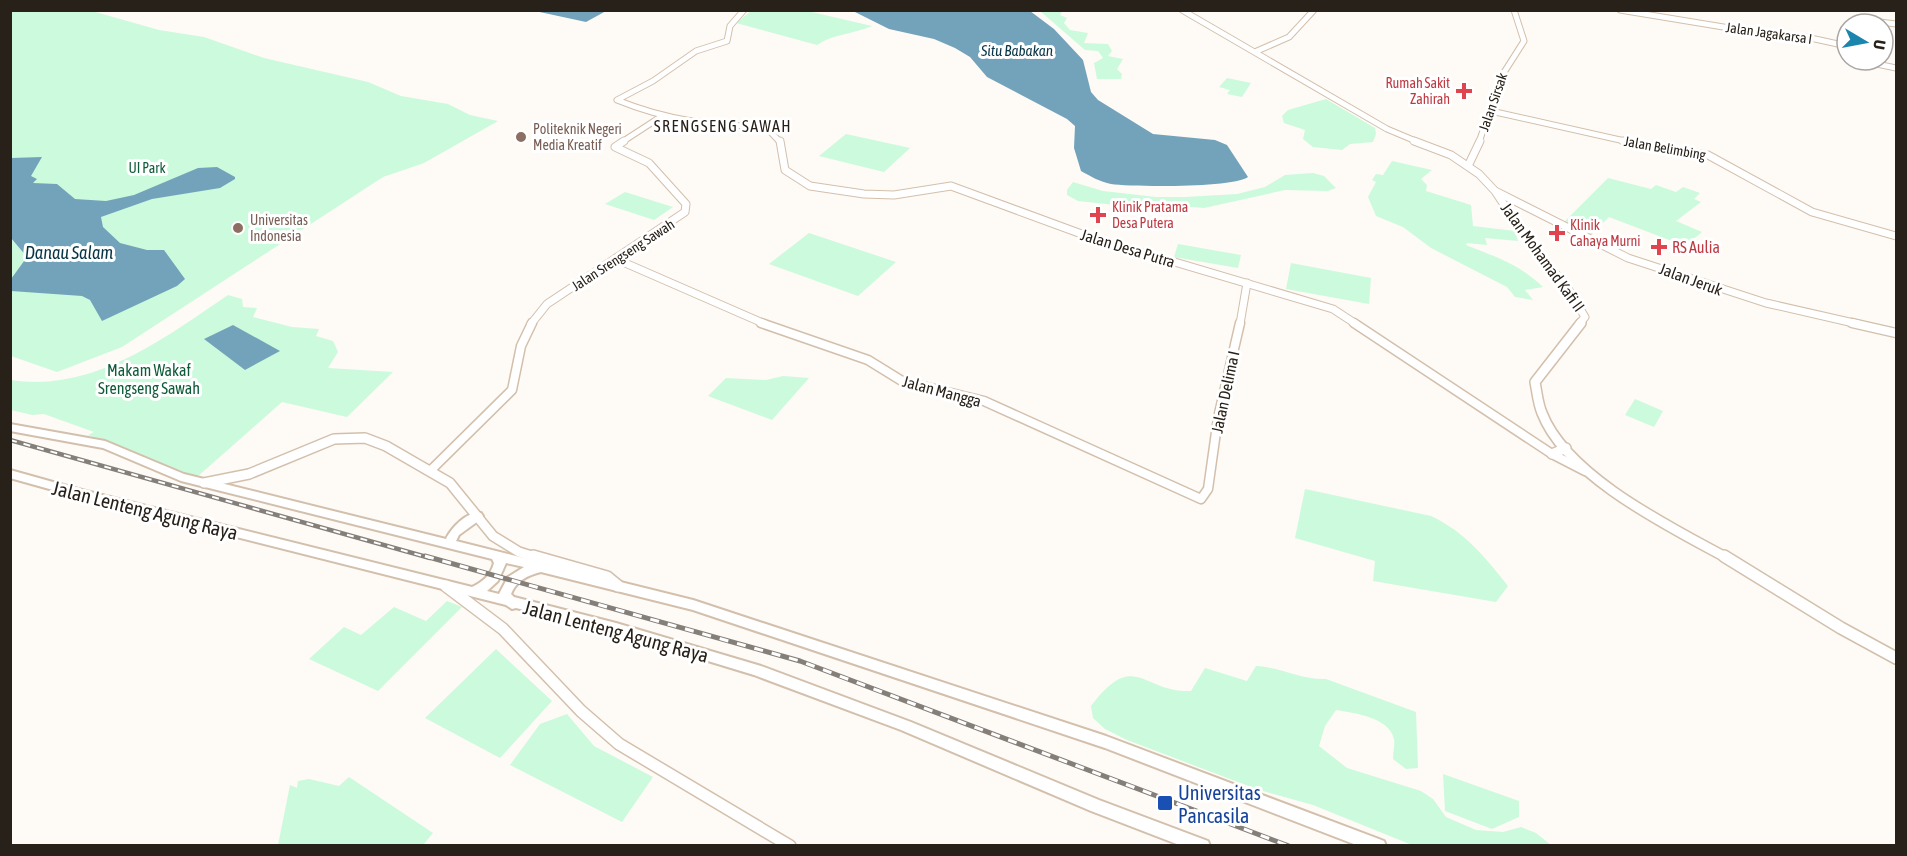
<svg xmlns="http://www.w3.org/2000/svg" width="1907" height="856" viewBox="0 0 1907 856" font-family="'Asap Condensed',sans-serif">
<rect width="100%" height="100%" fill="#fefaf6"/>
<g fill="#ccfadd">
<path d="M803 10 872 26C853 34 833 34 817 45L736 23 751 11Z"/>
<polygon points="11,11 92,11 159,30 204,37 264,58 368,82 401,96 448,104 470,115 498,121 424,163 383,177 122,347 57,372 11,356"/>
<polygon points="1040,11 1062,11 1060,15 1067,18 1064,23 1070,30 1088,33 1084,43 1108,44 1112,51 1108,56 1123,59 1117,69 1122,74 1121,79 1097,79 1094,63 1103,58 1098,51 1085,50"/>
<polygon points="1227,78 1251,83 1242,97 1227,94 1230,90 1219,87"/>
<polygon points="1326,99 1375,128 1376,134 1373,142 1350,144 1342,150 1313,147 1303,139 1305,130 1284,123 1282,116 1288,110"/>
<polygon points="846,134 910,148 884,172 819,156"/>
<path d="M1392 161 1432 170 1421 179 1427 185 1426 191 1471 205 1473 226 1515 231 1518 241 1485 238 1487 245 1467 243 1466 245C1498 258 1517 263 1543 287L1525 290 1533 300 1515 297 1507 287 1431 248 1403 227 1376 216 1368 197 1376 182 1372 180 1376 174 1383 175Z"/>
<polygon points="1313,173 1324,176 1336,188 1328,191 1285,190 1204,208 1154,204 1134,207 1078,201 1067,195 1067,190 1073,182 1103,191 1156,197 1185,197 1237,194 1265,187 1285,175"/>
<polygon points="1608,178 1651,189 1656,185 1676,192 1683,187 1700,193 1694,199 1701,202 1676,221 1702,232 1685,246 1609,217 1590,236 1563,223"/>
<polygon points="625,192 673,207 654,220 605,204"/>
<polygon points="809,233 896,262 858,296 769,264"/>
<polygon points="1178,244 1241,255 1238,268 1174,257"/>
<polygon points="1291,263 1371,278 1369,304 1286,289"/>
<path d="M228 295 242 299 243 307 257 308 253 317 292 327 319 329 316 336 333 341 338 352 328 368 393 372 347 417 282 402 197 477 88 435 94 432 44 414 32 415 11 410 10 380C93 393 163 339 228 295Z"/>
<polygon points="783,376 809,378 772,420 708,396 726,378 766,380"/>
<polygon points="1635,399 1663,411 1654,427 1625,415"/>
<path d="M1305 489 1431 516C1465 532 1485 557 1508 586L1496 602 1373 581 1375 561 1295 538Z"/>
<polygon points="447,601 462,607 378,691 309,659 344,627 361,635 394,607 426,621"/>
<polygon points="496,649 552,701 500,758 425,718"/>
<path d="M1256 666C1280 667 1301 680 1326 679L1416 712 1418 768 1406 769 1393 759C1393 753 1395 745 1394 739 1389 717 1354 713 1336 710L1325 726 1319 746 1347 768 1421 791 1433 799 1446 817 1476 830 1503 832 1521 827 1536 833 1551 845H1412L1313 805 1259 790 1127 740 1105 729 1093 718 1091 706C1135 648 1142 693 1191 691L1205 668 1247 681Z"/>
<polygon points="567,714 594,746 653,777 622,822 510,765 540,724"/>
<polygon points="1443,774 1519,801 1519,817 1492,829 1445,811"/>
<polygon points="349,777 433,833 423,845 278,845 290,785 297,788 298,781 309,779 339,786"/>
</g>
<g fill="#73a3bb">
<polygon points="535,11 606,11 586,22"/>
<path d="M853 11H1030L1054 29 1083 60 1091 92 1098 100 1153 134 1215 140 1227 145 1248 177C1234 188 1132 187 1111 184 1100 182 1090 176 1081 171L1074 148 1075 126 1067 119 987 77 970 57 955 48 934 39 889 29Z"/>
<polygon points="42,157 31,176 37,179 33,183 57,184 75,199 106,201 134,195 198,168 217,167 235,177 235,179 220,188 152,199 101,217 103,227 120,243 147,250 164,250 185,279 177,286 102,321 90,300 82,296 11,291 11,279 27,257 11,238 11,158"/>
<polygon points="233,325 280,351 245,370 204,339"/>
</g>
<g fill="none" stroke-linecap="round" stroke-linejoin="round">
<g stroke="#d3c0ac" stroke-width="7">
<g id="tertiary-far2">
<path d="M744 10 730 26 727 41 696 51 653 81 617 100C668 121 712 125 766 127L780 142"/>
<polyline points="1620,10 1772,35 1806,37 1847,46"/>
<polyline points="1854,24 1855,19 1896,24"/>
<polyline points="1257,51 1289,37 1314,10"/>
<polyline points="1872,60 1872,63 1896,68"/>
<polyline points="1491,111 1629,142"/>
<polyline points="622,142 662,116"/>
<polyline points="1479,142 1503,74 1524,41 1514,10"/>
</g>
</g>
<g stroke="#d3c0ac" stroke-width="9">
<g id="tertiary-far1">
<polyline points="780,141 785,170 810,186 864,194 894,195 951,186 1087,236 1333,309 1356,324"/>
<polyline points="1623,141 1708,155 1812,212 1896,236"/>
<polyline points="1469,164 1480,141"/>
<polyline points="1497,192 1628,258 1766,303 1858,324"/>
<polyline points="616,259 765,324"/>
<polyline points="531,324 547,304 685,212 686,204 649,163 615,147 624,141"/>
<polyline points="1240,324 1247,283"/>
</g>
</g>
<g stroke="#d3c0ac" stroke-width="11">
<g id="tertiary">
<polyline points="761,323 868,360 902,381 984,401 1201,499 1208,489 1218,418 1240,323"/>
<polyline points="1354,323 1552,454 1585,471"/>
<polyline points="1852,323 1896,333"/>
<polyline points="431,470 512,390 521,346 532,323"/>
</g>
</g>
<g stroke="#d3c0ac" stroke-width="7">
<polyline id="secondary-far3" points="1182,10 1387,129 1418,142"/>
</g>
<g stroke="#d3c0ac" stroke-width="9">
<polyline id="secondary-far2" points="1414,141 1451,155 1479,174 1495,191 1528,241 1567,287 1585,317 1579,324"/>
</g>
<g stroke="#d3c0ac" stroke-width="12">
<g id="secondary-far1">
<path d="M1581 323 1535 382C1537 392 1538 404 1542 413 1566 476 1670 527 1727 558"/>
<polyline points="1552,454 1566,448"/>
<polyline points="204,483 249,474 334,439 365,438 386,446 450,483 493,536 519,552 538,558"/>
</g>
</g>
<g stroke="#d3c0ac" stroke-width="14">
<g id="secondary">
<polyline points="533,556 607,577 618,586"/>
<polyline points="1724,556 1841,628 1896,658"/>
<polyline points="446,586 503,629 581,711 619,744 790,846"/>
</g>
</g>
<g stroke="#d3c0ac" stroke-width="4">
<path id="primary" d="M10 424 105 441 184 474 446 539C451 528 468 510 481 513L483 516 481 519 459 535 456 541 693 600 1106 736 1379 839 1384 841 1386 846H1359L1105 748 693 610 541 572C528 575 516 581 511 594L514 597 616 623 761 666 911 722 1099 800 1208 841 1210 846H1182L1091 811 901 730 754 675 616 633 516 608 512 609 506 605 78 497 10 478V470L78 489 472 587C483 582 491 575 494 563L492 559 181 481 103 448 10 431ZM506 563 524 567 508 577 499 594 487 591 498 581Z"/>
</g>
<use href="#tertiary-far2" stroke="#fff" stroke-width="5"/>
<use href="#tertiary-far1" stroke="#fff" stroke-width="7"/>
<use href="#tertiary" stroke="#fff" stroke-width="8"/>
<use href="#secondary-far3" stroke="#fff" stroke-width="5"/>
<use href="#secondary-far2" stroke="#fff" stroke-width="7"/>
<use href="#secondary-far1" stroke="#fff" stroke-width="9"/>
<use href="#secondary" stroke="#fff" stroke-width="11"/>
<use href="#primary" fill="#fff" fill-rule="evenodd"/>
<g stroke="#857f79" stroke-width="4.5">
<polyline id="rail-far1" points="10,440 430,558"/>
</g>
<g stroke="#857f79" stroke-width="5">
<polyline id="rail" points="425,556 800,661 1289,846"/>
</g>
<use href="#rail-far1" stroke="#fff" stroke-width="2" stroke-dasharray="7" stroke-linecap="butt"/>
<use href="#rail" stroke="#fff" stroke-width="3" stroke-dasharray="9" stroke-linecap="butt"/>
</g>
<g fill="#e0444e" stroke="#fff" stroke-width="2">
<path d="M1461 82h6v6h6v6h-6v6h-6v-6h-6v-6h6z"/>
<path d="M1095 206h6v6h6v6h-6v6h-6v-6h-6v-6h6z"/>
<path d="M1554 224h6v6h6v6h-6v6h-6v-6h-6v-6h6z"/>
<path d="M1656 238h6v6h6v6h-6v6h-6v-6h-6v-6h6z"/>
</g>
<g fill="#8d6e63" stroke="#fff" stroke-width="2">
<circle cx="521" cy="137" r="6"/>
<circle cx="238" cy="228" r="6"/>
</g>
<rect fill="#1a4fb4" stroke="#fff" stroke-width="2" x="1157" y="795" width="16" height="16" rx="3"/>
<g text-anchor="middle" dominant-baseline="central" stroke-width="6" stroke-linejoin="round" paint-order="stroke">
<g font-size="14" fill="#282119" stroke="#fff">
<text transform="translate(1769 33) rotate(8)">Jalan Jagakarsa I</text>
<text transform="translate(1493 102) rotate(-71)">Jalan Sirsak</text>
<text transform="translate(1665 148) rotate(10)">Jalan Belimbing</text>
<text transform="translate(623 255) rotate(-33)">Jalan Srengseng Sawah</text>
</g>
<g font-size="14" fill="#be3a42" stroke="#fff" text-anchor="start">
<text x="1450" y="83" text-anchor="end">Rumah Sakit<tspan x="1450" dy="16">Zahirah</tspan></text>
<text x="1112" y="207">Klinik Pratama<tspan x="1112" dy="16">Desa Putera</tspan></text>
<text x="1570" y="225">Klinik<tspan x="1570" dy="16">Cahaya Murni</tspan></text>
</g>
<g font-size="14" fill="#785e54" stroke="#fff" text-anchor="start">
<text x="533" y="129">Politeknik Negeri<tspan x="533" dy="16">Media Kreatif</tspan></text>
<text x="250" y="220">Universitas<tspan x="250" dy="16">Indonesia</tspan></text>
</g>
<g font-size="14" fill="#0d5b38" stroke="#fff">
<text x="147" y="168">UI Park</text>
</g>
<g font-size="15" font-style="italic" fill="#073445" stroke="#fff">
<text x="1017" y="50">Situ Babakan</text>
</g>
<g font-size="16" letter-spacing="1.5" fill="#282119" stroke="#fff">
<text x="723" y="126">SRENGSENG SAWAH</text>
</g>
<g font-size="16" fill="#be3a42" stroke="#fff" text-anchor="start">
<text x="1672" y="247">RS Aulia</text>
</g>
<g font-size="16" fill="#282119" stroke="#fff">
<text transform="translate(1128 248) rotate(17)">Jalan Desa Putra</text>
<text transform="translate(1543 257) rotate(54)">Jalan Mohamad Kafi II</text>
<text transform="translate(1691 279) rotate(20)">Jalan Jeruk</text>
<text transform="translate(942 391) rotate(15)">Jalan Mangga</text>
<text transform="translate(1225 392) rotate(-78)">Jalan Delima I</text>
</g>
<g font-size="16" fill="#0d5b38" stroke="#fff">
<text x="149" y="370">Makam Wakaf<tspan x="149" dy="18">Srengseng Sawah</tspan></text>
</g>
<g font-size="18" font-style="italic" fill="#073445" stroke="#fff">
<text x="69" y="252">Danau Salam</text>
</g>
<g font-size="20" fill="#282119" stroke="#fff">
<text transform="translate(145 510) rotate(14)">Jalan Lenteng Agung Raya</text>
<text transform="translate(616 631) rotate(15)">Jalan Lenteng Agung Raya</text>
</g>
<g font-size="20" fill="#164399" stroke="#fff" text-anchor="start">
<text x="1178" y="792">Universitas<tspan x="1178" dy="23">Pancasila</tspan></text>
</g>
</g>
<rect width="1907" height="856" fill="none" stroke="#282119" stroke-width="24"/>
<g transform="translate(1865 42) rotate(100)"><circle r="28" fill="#ffffff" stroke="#a9a6a3" stroke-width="1.5"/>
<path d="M0-4.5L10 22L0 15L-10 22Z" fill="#1b85ad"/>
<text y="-9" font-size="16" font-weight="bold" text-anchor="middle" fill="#282119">U</text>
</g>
</svg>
